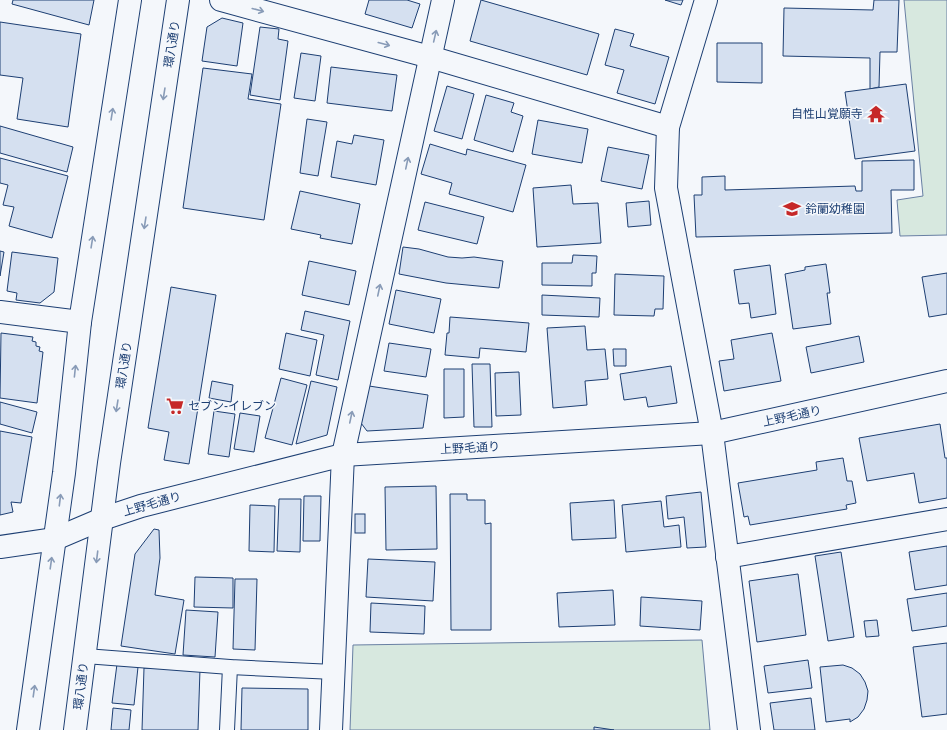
<svg xmlns="http://www.w3.org/2000/svg" width="947" height="730" font-family="Arial,'Noto Sans JP',sans-serif">
<style>
.green{fill:#d7e8df;stroke:#687fa3}
.building{fill:#d5e0f0;stroke:#1d3f73}
.lines{fill:none;stroke-linecap:round;stroke-linejoin:round}
.service-casing{stroke:#1d3f73;stroke-width:16}
.minor-casing{stroke:#1d3f73;stroke-width:24}
.tertiary-casing{stroke:#1d3f73;stroke-width:24}
.trunk-casing{stroke:#1d3f73;stroke-width:24}
.service{stroke:#f4f7fb;stroke-width:14}
.minor{stroke:#f4f7fb;stroke-width:22}
.tertiary{stroke:#f4f7fb;stroke-width:22}
.trunk{stroke:#f4f7fb;stroke-width:22}
.oneway{stroke:#889bb7}
.labels{text-anchor:middle;dominant-baseline:central;stroke-width:3;stroke-linejoin:round;paint-order:stroke}
.street-label{font-size:12px;fill:#1d3f73;stroke:#f4f7fb}
.poi-label{font-size:12px;fill:#1d3f73;stroke:#f4f7fb;text-anchor:start}
</style>
<rect width="100%" height="100%" fill="#f4f7fb"/>
<g class="green">
<path d="M904 0H947V235L900 236 897 200 923 196Z"/>
<path d="M702 640 710 730H350L353 645Z"/>
</g>
<g class="building">
<path d="M13 0H94L89 25 12 4Z"/>
<path d="M369 0H407L420 4 412 28 365 14Z"/>
<path d="M481 0 599 34 587 75 470 41Z"/>
<path d="M665 0H683L681 5Z"/>
<path d="M874 0H899L897 52H880L879 87 870 89V58L783 56 784 8 873 10Z"/>
<path d="M222 18 243 23 237 66 202 61 207 27Z"/>
<path d="M0 22 81 34 68 127 17 119 23 78 0 75Z"/>
<path d="M260 27 279 29 278 39 288 41 280 100 250 95Z"/>
<path d="M615 29 634 34 630 46 669 57 655 104 617 93 624 70 605 65Z"/>
<path d="M717 43H762V83L717 82Z"/>
<path d="M301 53 321 56 315 101 294 98Z"/>
<path d="M331 67 397 75 392 111 327 103Z"/>
<path d="M203 68 252 74 248 99 281 104 264 220 183 208Z"/>
<path d="M906 84 915 151 855 159 845 92Z"/>
<path d="M447 86 474 94 462 139 434 131Z"/>
<path d="M486 95 514 103 511 112 523 116 513 152 474 140Z"/>
<path d="M307 119 327 122 318 176 300 173Z"/>
<path d="M538 120 588 129 582 163 532 154Z"/>
<path d="M0 126 73 147 67 172 0 153Z"/>
<path d="M354 135 384 140 376 185 331 177 337 141 352 144Z"/>
<path d="M430 144 466 155 467 149 526 165 513 212 449 194 452 183 421 174Z"/>
<path d="M608 147 649 155 642 189 601 181Z"/>
<path d="M0 158 68 176 52 238 9 226 14 207 3 205 8 185 0 183Z"/>
<path d="M914 160V190H891L892 233 696 237 694 195H702V177L725 176V190L855 186 856 191H862V161Z"/>
<path d="M571 185 573 204 598 203 601 243 537 247 533 188Z"/>
<path d="M300 191 360 204 352 244 320 238 321 235 291 229Z"/>
<path d="M649 201 651 225 628 227 626 203Z"/>
<path d="M425 202 484 217 477 244 418 230Z"/>
<path d="M403 247 419 249 448 257 462 258 474 257 503 261 499 288 446 283 399 274Z"/>
<path d="M0 251 4 252 0 276Z"/>
<path d="M12 252 58 258 54 292 40 303 16 300 17 293 7 291Z"/>
<path d="M573 255 597 256 596 273H592V286L542 285V263H572Z"/>
<path d="M309 261 356 271 349 305 302 295Z"/>
<path d="M826 264 830 293H827L831 324 793 329 785 274 805 270V267Z"/>
<path d="M770 265 776 314 751 318 749 303 739 304 734 270Z"/>
<path d="M947 273V314L929 317 922 277Z"/>
<path d="M615 274 664 276 663 309H655L654 316 614 315Z"/>
<path d="M171 287 216 295 189 464 164 460 169 432 148 428Z"/>
<path d="M396 290 441 299 434 333 389 324Z"/>
<path d="M542 295 600 298 599 317 542 315Z"/>
<path d="M305 311 350 321 338 380 316 375 324 335 301 330Z"/>
<path d="M450 317 529 323 526 352 480 348 479 358 445 355 447 333H449Z"/>
<path d="M585 326 587 350 605 349 608 379 585 381 587 405 553 408 547 328Z"/>
<path d="M1 333 33 337 32 341 36 342V346L40 347 39 351 43 352 37 403 0 398Z"/>
<path d="M286 333 317 340 310 376 279 369Z"/>
<path d="M772 333 781 381 724 391 719 361 734 359 731 340Z"/>
<path d="M859 336 864 362 811 373 806 347Z"/>
<path d="M389 343 431 349 426 377 384 371Z"/>
<path d="M613 349H626V366H614Z"/>
<path d="M472 364H490L492 427H474Z"/>
<path d="M671 366 677 403 648 407 646 397 624 400 620 374Z"/>
<path d="M444 369H464V417L444 418Z"/>
<path d="M519 372 521 415 496 416 495 373Z"/>
<path d="M281 378 307 385 292 445 265 438Z"/>
<path d="M212 381 233 385 231 402 209 398Z"/>
<path d="M311 381 337 387 327 435 296 444Z"/>
<path d="M369 386 428 395 423 428 367 431 361 423Z"/>
<path d="M0 402 37 412 32 433 0 424Z"/>
<path d="M214 411 235 414 229 457 208 454Z"/>
<path d="M240 413 260 416 254 452 234 449Z"/>
<path d="M940 424 945 458H947V498L919 503 914 473 867 481 859 438Z"/>
<path d="M0 431 32 437 21 503 11 502 13 512 0 515Z"/>
<path d="M843 458 847 481H852L856 503 846 505 847 509 750 525 748 516 744 517 738 483 817 470 816 462Z"/>
<path d="M436 486 437 549 386 550 385 487Z"/>
<path d="M701 492 706 547 687 548 684 517 668 519 666 496Z"/>
<path d="M450 494H467V500H485V524L491 523V630H451Z"/>
<path d="M304 496H321L320 541H303Z"/>
<path d="M279 499H301L300 552 277 551Z"/>
<path d="M614 500 616 538 572 540 570 503Z"/>
<path d="M661 501 664 527 679 525 681 547 626 552 622 505Z"/>
<path d="M250 505 275 506 274 552 249 551Z"/>
<rect x="355" y="514" width="10" height="19"/>
<path d="M154 529 159 530 160 558 155 595 184 600 175 654 121 646 135 554Z"/>
<path d="M947 546V585L915 590 909 552Z"/>
<path d="M841 552 854 637 828 641 815 556Z"/>
<path d="M368 559 435 562 433 601 366 597Z"/>
<path d="M798 574 806 635 757 642 749 581Z"/>
<path d="M195 577 233 578V608L194 607Z"/>
<path d="M235 579H257L255 650 233 649Z"/>
<path d="M613 590 615 625 559 627 557 593Z"/>
<path d="M947 593V626L912 631 907 599Z"/>
<path d="M641 597 702 601 700 630 640 626Z"/>
<path d="M371 603 425 606 424 634 370 632Z"/>
<path d="M186 610 218 612 215 657 183 655Z"/>
<path d="M877 620 879 636 866 637 864 621Z"/>
<path d="M947 643V714L922 717 913 647Z"/>
<path d="M808 660 812 688 768 693 764 666Z"/>
<path d="M117 664 138 667 134 705 112 703Z"/>
<path d="M843 665 852 668 860 674 865 682 868 691 867 700 864 709 858 717 850 722V719L826 722 820 667Z"/>
<path d="M144 668 200 669 198 730H142Z"/>
<path d="M242 688 308 689V730H241Z"/>
<path d="M811 698 815 730H774L770 703Z"/>
<path d="M113 708 131 710 129 730H111Z"/>
<path d="M594 727 614 730H594Z"/>
</g>
<g class="lines">
<g class="service-casing">
<g id="service">
<path d="M85 656 230 667 334 672"/>
<path d="M227 730 230 667"/>
</g>
</g>
<g class="minor-casing">
<g id="minor">
<path d="M221 0 430 57 668 127"/>
<path d="M706 0 668 127 666 188 712 433 749 730"/>
<path d="M0 312 80 322"/>
<path d="M727 557 947 519"/>
<path d="M331 730 343 455 443 0"/>
</g>
</g>
<g class="tertiary-casing">
<path id="tertiary" d="M0 547 55 539 102 519 141 506 343 455 712 433 947 381"/>
</g>
<g class="trunk-casing">
<g id="trunk">
<path d="M28 730 64 473 80 322 130 0"/>
<path d="M75 730 109 463 178 0"/>
</g>
</g>
<use href="#service" class="service"/>
<use href="#minor" class="minor"/>
<use href="#tertiary" class="tertiary"/>
<use href="#trunk" class="trunk"/>
</g>
<defs><path id="oneway-shaft" d="M-6 0H5M1.5-3L5.5 0L1.5 3" fill="none" stroke-width="1.6" stroke-linecap="round" stroke-linejoin="round"/></defs>
<g class="oneway">
<use href="#oneway-shaft" transform="translate(258 10) rotate(15)"/>
<use href="#oneway-shaft" transform="translate(435 36) rotate(-77)"/>
<use href="#oneway-shaft" transform="translate(384 44) rotate(15)"/>
<use href="#oneway-shaft" transform="translate(164 94) rotate(99)"/>
<use href="#oneway-shaft" transform="translate(112 114) rotate(-81)"/>
<use href="#oneway-shaft" transform="translate(407 163) rotate(-78)"/>
<use href="#oneway-shaft" transform="translate(145 223) rotate(99)"/>
<use href="#oneway-shaft" transform="translate(92 242) rotate(-81)"/>
<use href="#oneway-shaft" transform="translate(379 290) rotate(-78)"/>
<use href="#oneway-shaft" transform="translate(75 371) rotate(-84)"/>
<use href="#oneway-shaft" transform="translate(117 406) rotate(99)"/>
<use href="#oneway-shaft" transform="translate(351 417) rotate(-78)"/>
<use href="#oneway-shaft" transform="translate(60 500) rotate(-83)"/>
<use href="#oneway-shaft" transform="translate(97 557) rotate(97)"/>
<use href="#oneway-shaft" transform="translate(51 563) rotate(-82)"/>
<use href="#oneway-shaft" transform="translate(34 691) rotate(-82)"/>
</g>
<defs>
<g id="temple-bare" transform="scale(1.38)"><path d="M0-6L5-2H3V0L6.5 2.5H4V6H1.5V3h-3V6H-4V2.5H-6.5L-3 0V-2H-5Z" fill="#c62828" stroke="#f4f7fb" stroke-width="2.5" paint-order="stroke"/></g>
<g id="school-bare" transform="scale(1.38)"><path d="M0-5L7-2L0 1L-7-2ZM-4 1L0 2.5L4 1V4Q0 6-4 4Z" fill="#c62828" stroke="#f4f7fb" stroke-width="2.5" paint-order="stroke"/></g>
<g id="supermarket-bare" transform="scale(1.38)"><path d="M-6-5.5h2.5l.6 2H6L4.5 2H-2.5L-4.4-4H-6ZM-1.5 3.2a1.3 1.3 0 1 0 .1 0ZM3 3.2a1.3 1.3 0 1 0 .1 0Z" fill="#c62828" stroke="#f4f7fb" stroke-width="2.5" paint-order="stroke"/></g>
</defs>
<g fill-rule="evenodd">
<use href="#temple-bare" x="876" y="114"/>
<use href="#school-bare" x="792" y="209"/>
<use href="#supermarket-bare" x="175" y="406"/>
</g>
<g class="labels">
<g class="street-label">
<text transform="translate(172 44) rotate(-81)">環八通り</text>
<text transform="translate(124 365) rotate(-81)">環八通り</text>
<text transform="translate(792 416) rotate(-12)">上野毛通り</text>
<text transform="translate(470 448) rotate(-3)">上野毛通り</text>
<text transform="translate(152 504) rotate(-16)">上野毛通り</text>
<text transform="translate(81 686) rotate(-83)">環八通り</text>
</g>
<g class="poi-label">
<text x="863" y="114" text-anchor="end">自性山覚願寺</text>
<text x="805" y="209">鈴蘭幼稚園</text>
<text x="188" y="406">セブン-イレブン</text>
</g>
</g>
</svg>
